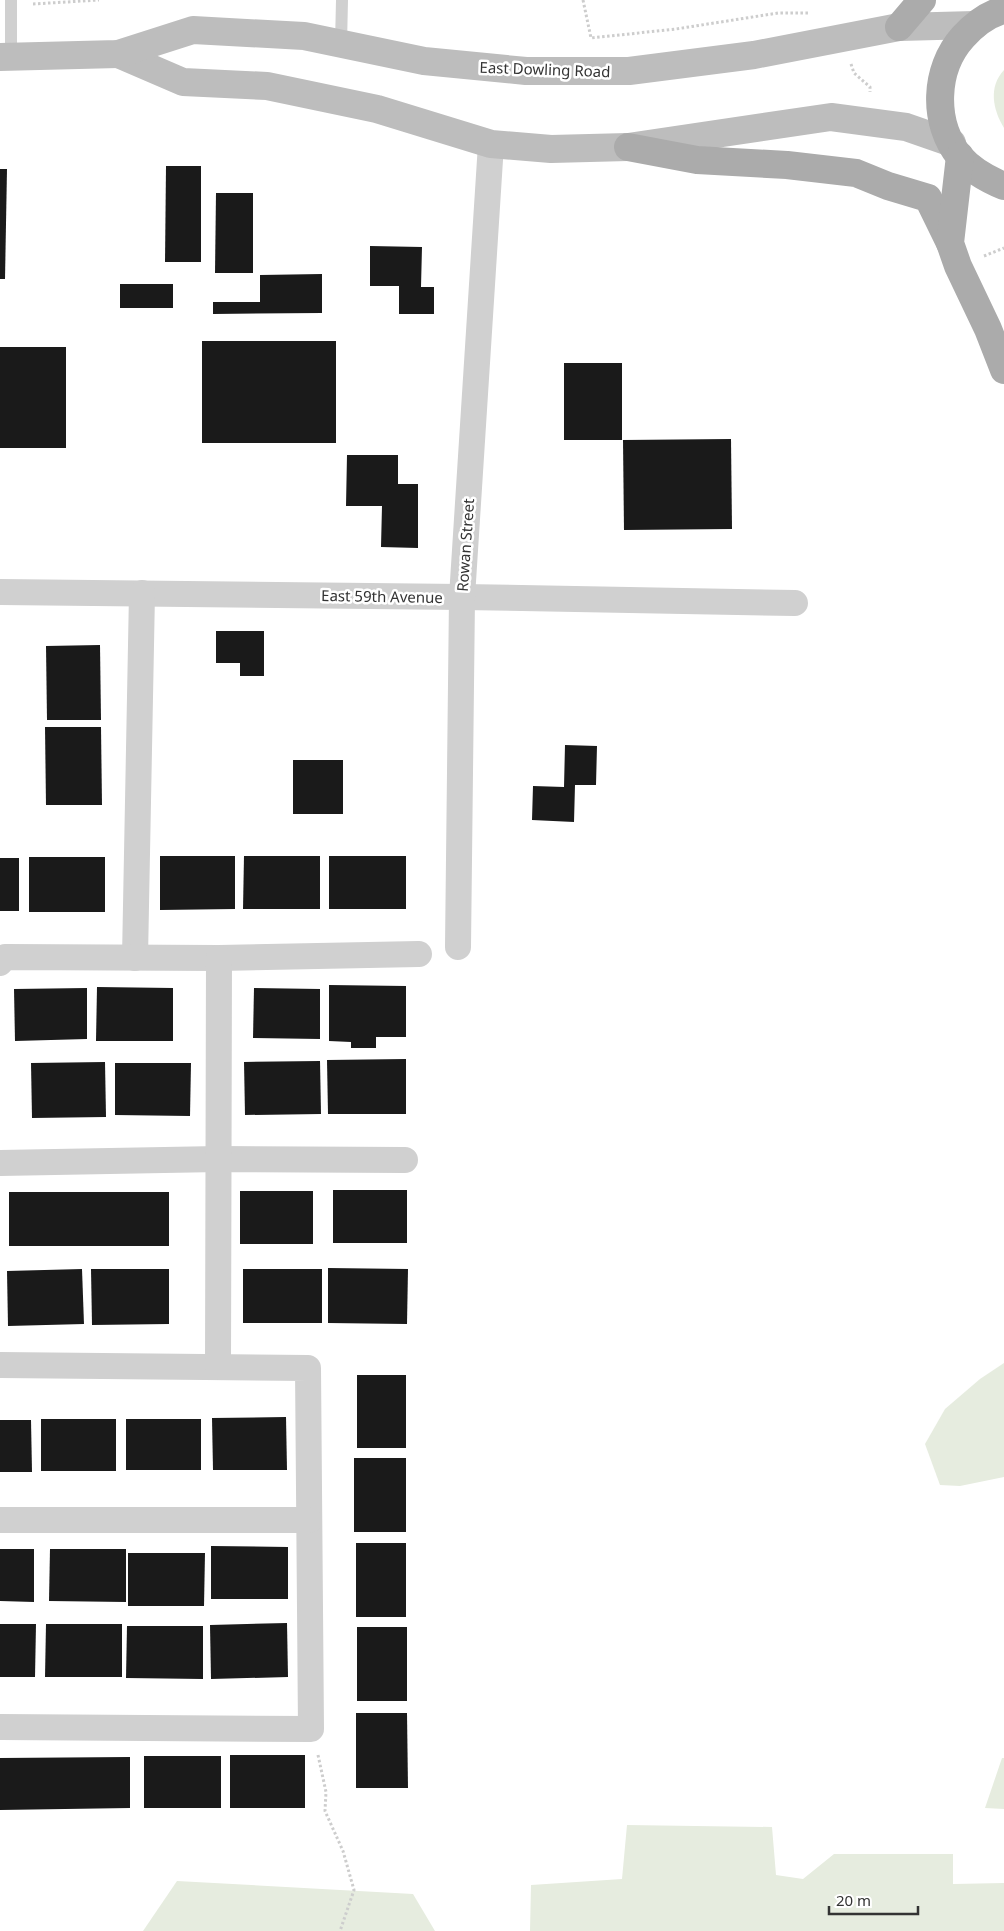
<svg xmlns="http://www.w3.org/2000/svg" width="1004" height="1931" font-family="'Noto Sans',sans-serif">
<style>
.green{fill:#e6ecdf}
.building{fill:#1a1a1a}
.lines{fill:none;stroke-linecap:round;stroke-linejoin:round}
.path{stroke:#cdcdcd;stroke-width:3;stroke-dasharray:2.5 2.5;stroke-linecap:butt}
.lane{stroke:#d0d0d0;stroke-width:12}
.street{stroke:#d0d0d0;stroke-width:26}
.secondary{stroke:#bdbdbd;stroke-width:28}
.primary{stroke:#ababab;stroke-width:28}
.labels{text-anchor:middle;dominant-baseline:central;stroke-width:5;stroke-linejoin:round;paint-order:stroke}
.street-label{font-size:15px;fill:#333;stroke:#fff}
</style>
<rect width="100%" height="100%" fill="#fff"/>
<g class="green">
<path d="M1004 70V128C993 110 988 87 1004 70Z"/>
<path d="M1004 1363V1477L960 1486 940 1485 925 1444 945 1409 980 1379Z"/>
<path d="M1002 1758H1004V1809L985 1808Z"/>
<path d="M627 1825 772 1827 776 1875 803 1879 834 1854H953V1884L1004 1883V1931H530L531 1885 622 1879Z"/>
<path d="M177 1881 413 1894 435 1931H143Z"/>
</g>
<g class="building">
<path d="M166 166H201V262H165Z"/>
<path d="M0 169H7L5 279H0Z"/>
<path d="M216 193H253V273H215Z"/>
<path d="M370 246 422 247 421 287H434V314H399V286H370Z"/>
<path d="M322 274V313L213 314V302H260V275Z"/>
<rect x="120" y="284" width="53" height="24"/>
<rect x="202" y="341" width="134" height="102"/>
<rect x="0" y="347" width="66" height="101"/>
<rect x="564" y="363" width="58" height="77"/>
<path d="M731 439 732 529 624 530 623 440Z"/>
<path d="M347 455H398V484H418V548L381 547 382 506H346Z"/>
<path d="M216 631H264V676H240V663H216Z"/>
<path d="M100 645 101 720H47L46 646Z"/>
<path d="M45 727H101L102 805H46Z"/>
<path d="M565 745 597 746 596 785H575L574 822 532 820 533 786 564 787Z"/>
<rect x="293" y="760" width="50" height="54"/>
<path d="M160 856H235V909L160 910Z"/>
<path d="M244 856H320V909H243Z"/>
<rect x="329" y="856" width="77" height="53"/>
<rect x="29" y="857" width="76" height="55"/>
<rect x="0" y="858" width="19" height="53"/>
<path d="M329 985 406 986V1037H376V1048H351V1042L329 1041Z"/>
<path d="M97 987 173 988V1041H96Z"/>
<path d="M87 988V1039L15 1041 14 989Z"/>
<path d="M254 988 320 989V1039L253 1038Z"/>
<path d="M406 1059V1114H328L327 1060Z"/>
<path d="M320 1061 321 1114 245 1115 244 1062Z"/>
<path d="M105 1062 106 1117 32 1118 31 1063Z"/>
<path d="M115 1063H191L190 1116 115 1115Z"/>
<rect x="333" y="1190" width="74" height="53"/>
<rect x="240" y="1191" width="73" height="53"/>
<rect x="9" y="1192" width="160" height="54"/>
<path d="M328 1268 408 1269 407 1324 328 1323Z"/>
<path d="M82 1269 84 1324 8 1326 7 1271Z"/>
<path d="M91 1269H169V1324L92 1325Z"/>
<rect x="243" y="1269" width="79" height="54"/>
<rect x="357" y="1375" width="49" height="73"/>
<path d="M286 1417 287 1470H213L212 1418Z"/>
<rect x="41" y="1419" width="75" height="52"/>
<rect x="126" y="1419" width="75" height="51"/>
<path d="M0 1420H31L32 1472H0Z"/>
<rect x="354" y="1458" width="52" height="74"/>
<rect x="356" y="1543" width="50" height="74"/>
<path d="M211 1546 288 1547V1599H211Z"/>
<path d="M0 1549H34V1602L0 1601Z"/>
<path d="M50 1549H126V1602L49 1601Z"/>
<path d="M128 1553H205L204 1606H128Z"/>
<path d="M287 1623 288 1677 211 1679 210 1625Z"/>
<path d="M0 1624H36L35 1677H0Z"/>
<path d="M46 1624H122V1677H45Z"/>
<path d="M127 1626H203V1679L126 1678Z"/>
<rect x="357" y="1627" width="50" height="74"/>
<path d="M356 1713H407L408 1788H356Z"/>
<rect x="230" y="1755" width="75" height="53"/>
<rect x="144" y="1756" width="77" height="52"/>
<path d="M130 1757V1808L0 1810V1758Z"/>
</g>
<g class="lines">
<g class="path">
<path d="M583 0 591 38 676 29 778 13H810"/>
<path d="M33 4 99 0"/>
<path d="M851 64 854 73 870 87V92"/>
<path d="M984 256 1004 248"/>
<path d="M318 1755 326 1792 325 1811 343 1851 354 1890 340 1931"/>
</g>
<g class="lane">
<path d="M11 0V57"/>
<path d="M341 44 342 0"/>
</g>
<g class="street">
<path d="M0 592 462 597 795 603"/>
<path d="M458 947 462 597 491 144"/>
<path d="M135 958 142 593"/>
<path d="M0 963 5 957 219 958 419 954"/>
<path d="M0 1163 219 1159 405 1160"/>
<path d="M0 1365 308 1368 311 1729 0 1727"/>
<path d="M218 1367 219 958"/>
<path d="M0 1520H309"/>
</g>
<g class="secondary">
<path d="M118 54 183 82 267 86 377 109 491 144 551 149 628 147 831 117 906 127 952 143"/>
<path d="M0 57 118 54 193 30 304 36 424 61 526 71H629L754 55 899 27 975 25"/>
</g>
<g class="primary">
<path d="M1004 10C988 14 974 25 963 37 934 69 932 123 960 157 972 171 987 179 1004 186"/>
<path d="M899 27 922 0"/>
<path d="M628 147 697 160 787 165 856 173 888 186 928 198 950 243"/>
<path d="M960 156 950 243 958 266 988 329 1004 370"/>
</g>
</g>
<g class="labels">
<g class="street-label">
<text transform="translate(545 69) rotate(2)">East Dowling Road</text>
<text transform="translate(465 545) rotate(-86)">Rowan Street</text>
<text transform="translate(382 596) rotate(1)">East 59th Avenue</text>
</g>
</g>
<path d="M829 1906v8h89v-8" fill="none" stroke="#333333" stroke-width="2.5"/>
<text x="836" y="1906" font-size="15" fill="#333333" stroke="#ffffff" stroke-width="4" paint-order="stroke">20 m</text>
</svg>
